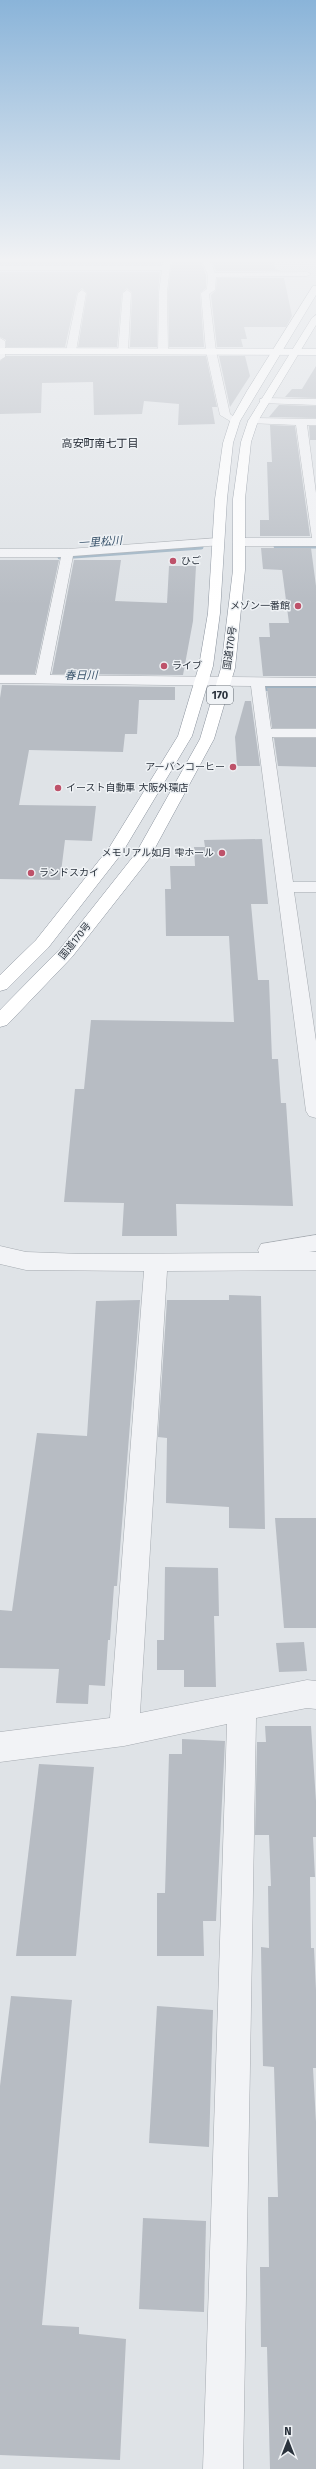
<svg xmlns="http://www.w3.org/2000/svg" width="316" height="2469" font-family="'Fira Sans','Noto Sans JP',sans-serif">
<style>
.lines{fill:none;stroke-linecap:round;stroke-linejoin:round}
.stream-far1{stroke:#9eb3c3;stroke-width:5}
.stream{stroke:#9eb3c3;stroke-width:6}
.building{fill:#b7bcc3}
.minor-casing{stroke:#a5aab0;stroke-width:1}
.major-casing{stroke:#a0a8b1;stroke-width:1}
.highway-casing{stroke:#89919c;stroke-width:1}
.minor{fill:#f2f3f6;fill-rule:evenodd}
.major{fill:#fff;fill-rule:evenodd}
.highway{fill:#fff;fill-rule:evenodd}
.poi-dot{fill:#be526a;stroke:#eff2f5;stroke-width:1.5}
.labels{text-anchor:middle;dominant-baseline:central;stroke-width:3;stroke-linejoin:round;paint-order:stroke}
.far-poi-label{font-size:10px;fill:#2a323c;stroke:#eff2f5;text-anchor:start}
.far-street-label{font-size:10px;fill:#2a323c;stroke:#eff2f5}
.far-neighbourhood-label{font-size:11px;fill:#1c232d;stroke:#eff2f5}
.far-water-label{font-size:11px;font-style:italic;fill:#39536b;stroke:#eff2f5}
.shield{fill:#eff2f5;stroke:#656c74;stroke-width:1}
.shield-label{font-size:11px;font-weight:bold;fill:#2a323c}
</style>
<rect width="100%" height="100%" fill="#dfe3e7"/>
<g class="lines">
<g class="stream-far1">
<path d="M276 546H316"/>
<path d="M60 557 201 547"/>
</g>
<path class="stream" d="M267 688H316"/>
</g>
<g class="building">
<rect x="0" y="259" width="161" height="5"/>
<path d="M172 259H200L206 275V288L200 293 204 347H169L168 292Z"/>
<path d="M211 259H274L275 269 282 271H216Z"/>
<path d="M0 272H160L158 292 157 347H130L132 293 127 288 122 293 117 347H78L87 293 82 288 77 293 65 347H6V340L0 337Z"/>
<path d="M217 278H284L292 316 286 327H244L247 339H241L243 347H217L211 295 216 290Z"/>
<path d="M6 356H206L217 407H212L215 424 178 425 179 404 144 401 142 414 94 415 93 382 42 383 41 413 0 414V361Z"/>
<path d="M219 356H245L250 376 230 407Z"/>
<path d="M316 366V398L285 397 292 389H302Z"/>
<path d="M279 405 316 406V418L269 417Z"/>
<path d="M270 425 295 426 310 536H260V520H269L267 462H272Z"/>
<path d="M309 426H316V440H310Z"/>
<path d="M261 548H311L316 586V676H263L259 637H270L269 623H289L282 570 263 569Z"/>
<path d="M0 560H59L35 674H0Z"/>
<path d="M74 560H121L115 601 167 603 169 566H196L193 621 183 675 52 674Z"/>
<path d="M2 685 175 687V700H139L137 734H125L123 752 29 750 19 805 96 806 92 841 65 840 60 880 0 879V698Z"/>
<path d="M267 688H316V728H272Z"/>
<path d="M245 701H251L260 766H237L235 737Z"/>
<path d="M274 738H316V767L278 766Z"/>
<path d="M262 839 268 904H251L258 980H269L272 1059H278L281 1103H286L293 1206 176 1204 177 1236H122L124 1203 64 1202 75 1089H84L91 1020 234 1022 229 936H166L165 889H171L170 866H195L194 847H205L204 840Z"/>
<path d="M229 1295 261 1296 265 1529 229 1528V1507L166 1503 167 1438 158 1437 167 1300H229Z"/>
<path d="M140 1300 117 1586H114L110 1640H108L105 1686 89 1685 88 1704 56 1703 59 1669 0 1668V1610L12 1611 37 1433 87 1436 96 1301Z"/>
<path d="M275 1518H316V1628H284Z"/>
<path d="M165 1567 218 1568 219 1616H214L216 1687H184V1670H157V1640H164Z"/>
<path d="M304 1642 307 1671 279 1672 276 1643Z"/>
<path d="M265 1726H311L316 1801V1837H313L315 1877H310L311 1948H314L316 1990V2068H313L316 2122V2469H270L267 2347H261L260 2267H269L268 2197H278L274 2067 263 2066 261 1947 269 1948 268 1886H271L269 1835H255L257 1742H266Z"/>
<path d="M182 1739 225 1741 216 1921H203L204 1956H157V1893H165L169 1754H182Z"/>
<path d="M39 1764 94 1767 76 1956H16Z"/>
<path d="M11 1996 72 2000 42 2325 79 2327V2334L126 2339 120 2460 0 2455V2086Z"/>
<path d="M157 2006 213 2010 209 2147 149 2143Z"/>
<path d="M143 2218 206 2221 204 2312 139 2309Z"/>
</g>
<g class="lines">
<g class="minor-casing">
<g id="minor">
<path d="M163 259H171L167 292 168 351 163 354 158 351 159 292 162 270H0V266H162Z"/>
<path d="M201 259H209L215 273 307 272 311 274 307 276 216 277 215 290 209 294 216 351 230 414 240 421 235 424 220 415 206 351 201 293 207 289 208 275Z"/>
<path d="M82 290 86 293 76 351 71 354 66 351 78 293Z"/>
<path d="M127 290 131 293 128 351 123 354 118 351 123 293Z"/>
<path d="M0 338 5 341V357L0 360Z"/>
<path d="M264 398 316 399V405L260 403V399Z"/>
<path d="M253 418 316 419V425H307L316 493V546H238L232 542 238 538H312L296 425 249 423 248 421Z"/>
<path d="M218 538 224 542 222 545 73 556 50 675 316 678V686H265L271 729H316V737H272L293 882H316V892H294L316 1041V1118L309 1116 306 1111 251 686 0 683V675H36L61 557H0V549H68Z"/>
<path d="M316 1235V1251L309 1252H316V1270L167 1271 140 1713 307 1680 316 1681V1709L307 1708 256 1718 243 2469H203L227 1724 124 1746 0 1762V1732L110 1718 144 1271 26 1270 0 1264V1246L26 1252 82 1254 259 1253 258 1250 261 1244Z"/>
</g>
</g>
<g class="major-casing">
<path id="major" d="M0 348 316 349V355L0 354Z"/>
</g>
<g class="highway-casing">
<g id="highway">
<path d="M313 286H316V295L240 421 233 443 227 499 220 613 213 666 192 736 122 853 48 948 7 989 0 991V975L36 940 109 848 178 736 199 666 208 613 215 499 223 443 230 421 247 391Z"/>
<path d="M316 315V325L258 421 251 442 245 499V570L235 668 214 739 149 859 72 957 7 1025 0 1027V1010L60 949 136 853 200 739 221 668 233 570V499L241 442 248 421 312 318Z"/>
</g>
</g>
<use href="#minor" class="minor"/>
<use href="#major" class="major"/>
<use href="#highway" class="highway"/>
</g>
<linearGradient id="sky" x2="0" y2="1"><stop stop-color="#8ab4d9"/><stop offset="0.43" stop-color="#f1f2f4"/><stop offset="1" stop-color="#f1f2f4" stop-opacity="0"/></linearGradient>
<rect width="316" height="605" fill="url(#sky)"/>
<g class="poi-dot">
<circle cx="173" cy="561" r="4"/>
<circle cx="298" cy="606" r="4"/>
<circle cx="164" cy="666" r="4"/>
<circle cx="233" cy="767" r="4"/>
<circle cx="58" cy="788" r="4"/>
<circle cx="222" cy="853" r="4"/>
<circle cx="31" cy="873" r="4"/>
</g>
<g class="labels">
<g class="far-poi-label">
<text x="181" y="561">ひご</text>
<text x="290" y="606" text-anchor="end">メゾン一番館</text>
<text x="172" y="666">ライブ</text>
<text x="225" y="767" text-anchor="end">アーバンコーヒー</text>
<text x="66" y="788">イースト自動車 大阪外環店</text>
<text x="214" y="853" text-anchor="end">メモリアル如月 雫ホール</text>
<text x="39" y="873">ランドスカイ</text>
</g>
<g class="far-street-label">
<text transform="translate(230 648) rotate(-82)">国道170号</text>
<text transform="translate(75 941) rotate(-51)">国道170号</text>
</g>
<g class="far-neighbourhood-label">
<text x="100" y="443">高安町南七丁目</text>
</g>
<g class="far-water-label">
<text transform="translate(100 542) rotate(-4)">一里松川</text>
<text x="81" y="675">春日川</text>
</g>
<rect class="shield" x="207" y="686" width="26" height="18" rx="3"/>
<g class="shield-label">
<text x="220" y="695">170</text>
</g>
</g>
<g transform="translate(288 2441)" stroke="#eff2f5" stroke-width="3" paint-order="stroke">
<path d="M0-3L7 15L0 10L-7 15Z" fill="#2a323c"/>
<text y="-6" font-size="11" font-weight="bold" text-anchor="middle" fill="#2a323c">N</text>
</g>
</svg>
